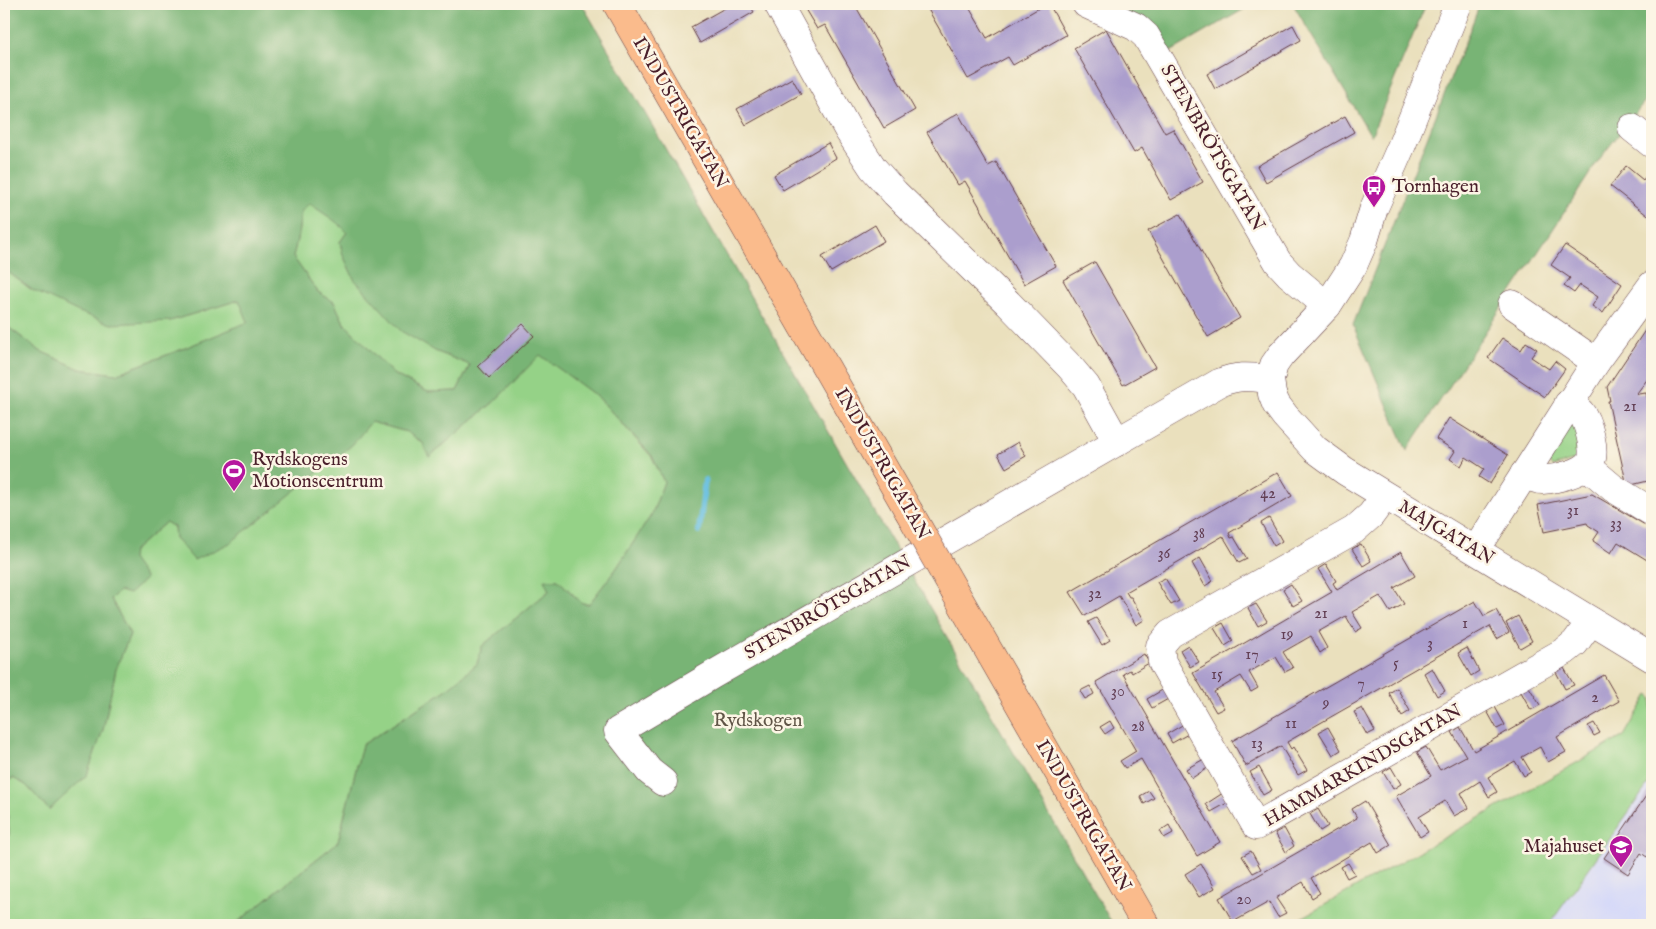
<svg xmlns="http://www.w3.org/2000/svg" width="1656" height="929" font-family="'IM FELL English',serif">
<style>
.built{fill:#d4d8f9}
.green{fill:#95d287;stroke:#707859}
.forest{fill:#78b474;stroke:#616a50;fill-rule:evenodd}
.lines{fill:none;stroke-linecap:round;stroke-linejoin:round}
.stream{stroke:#62bde0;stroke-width:6}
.building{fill:#ab9ecd}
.minor-casing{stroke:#623c41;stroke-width:29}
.major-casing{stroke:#623c41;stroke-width:29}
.minor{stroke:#fff;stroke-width:28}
.major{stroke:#fabb8c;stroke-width:28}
.major-bridge-casing{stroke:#623c41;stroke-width:29;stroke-linecap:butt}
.major-bridge{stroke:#fabb8c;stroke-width:28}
.labels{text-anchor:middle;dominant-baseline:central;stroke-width:5;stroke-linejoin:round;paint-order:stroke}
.number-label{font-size:16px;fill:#623f54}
.street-label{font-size:19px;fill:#4a1f2b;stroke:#fcf5e5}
.poi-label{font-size:19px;fill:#4a1f2b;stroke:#fcf5e5;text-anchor:start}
.park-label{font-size:19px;fill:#605547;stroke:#fcf5e5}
</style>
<rect width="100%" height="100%" fill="#fcf5e5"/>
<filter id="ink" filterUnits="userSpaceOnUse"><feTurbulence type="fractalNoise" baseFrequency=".02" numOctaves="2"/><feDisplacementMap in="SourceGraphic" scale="10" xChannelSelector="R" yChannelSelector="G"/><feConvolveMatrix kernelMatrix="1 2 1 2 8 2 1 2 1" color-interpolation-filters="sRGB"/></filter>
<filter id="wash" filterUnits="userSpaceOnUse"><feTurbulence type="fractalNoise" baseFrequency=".0096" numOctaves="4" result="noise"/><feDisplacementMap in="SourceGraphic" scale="20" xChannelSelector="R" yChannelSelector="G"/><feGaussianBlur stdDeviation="1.12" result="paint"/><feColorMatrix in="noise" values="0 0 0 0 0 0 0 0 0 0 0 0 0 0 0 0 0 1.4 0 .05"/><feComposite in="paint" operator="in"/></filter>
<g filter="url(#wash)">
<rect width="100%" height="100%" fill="#eae0bd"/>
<path class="built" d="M1652 779V925H1549L1630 811Z"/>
<g class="green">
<path d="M309 203C323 213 336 219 347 232L340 242 343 255 354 278 367 293 435 351 470 365 457 391 428 392 393 374 344 323 334 302 318 292 293 257 298 235 301 212Z"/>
<path d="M4 269 32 290 170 321 239 300 249 322 180 350 116 374 80 369 40 351 4 324Z"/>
<path d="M540 354 599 398 652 457 664 482 652 514 616 569 589 604 582 603 558 580H545L549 591 482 646 477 664 446 690 362 745 338 842 234 925H4V839L9 835 8 817 4 807V784L13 778 26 785 49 810 103 730 116 669 130 634 111 599C123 587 130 568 133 551L166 522 174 527 175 538 262 391 407 432 423 443 429 457 495 401Z"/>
<path d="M1568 424 1577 428 1580 458 1553 467 1545 459Z"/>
<path d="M1648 695 1652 698V779L1549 925H1289L1624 736Z"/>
</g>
<g class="forest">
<path d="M4 4H582L1113 925H234L338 842 362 745 446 690 477 664 482 646 549 591 544 580H558L582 603 589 604 616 569 652 514 664 482 652 456 599 398 540 355 495 401 429 457 423 443 407 432 371 422 352 445 230 543 194 560 175 538 174 527 166 522 133 551 132 559 146 579 129 594 119 591 111 599 130 634 116 669 103 730 87 775 49 810 26 785 13 778 4 784V324L40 351 80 369 116 374 180 350 248 322 239 300 170 321 111 324 79 312 32 290 4 269ZM309 203C322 213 336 220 347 232L340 242 343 255 354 279 401 331 435 351 470 365 457 391 428 392 393 374 344 323 334 302 318 292 293 257 298 235 301 212Z"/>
<path d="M1104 4H1253L1167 54Z"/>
<path d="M1293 4H1426L1371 136Z"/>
<path d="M1480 4H1652V92L1598 161 1407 451 1353 325Z"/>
<path d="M4 807 8 817 9 835 4 839Z"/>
</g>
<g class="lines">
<path class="stream" d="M699 531 705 480"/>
</g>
<g id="blocks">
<g class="building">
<path d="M732 4H749L754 12 700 43 691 27Z"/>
<path d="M802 4H844L847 9 855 5 915 110 884 128 825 25 817 29Z"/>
<path d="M925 4H967L987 38 1046 4H1049L1066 35 1013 65 1008 57 968 79Z"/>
<path d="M1293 25 1301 40 1215 89 1207 74Z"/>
<path d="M1106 29 1165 133 1173 129 1203 182 1171 200 1142 148 1134 153 1074 48Z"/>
<path d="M792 78 801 94 746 125 737 109Z"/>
<path d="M958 113 988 166 996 162 1056 266 1024 284 965 181 958 185 927 132Z"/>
<path d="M1345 116 1354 132 1266 182 1257 166Z"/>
<path d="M828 143 836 158 783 190 774 175Z"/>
<path d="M1626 166 1643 180 1649 172 1652 175V219L1610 186Z"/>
<path d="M1180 214 1240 318 1208 337 1148 231Z"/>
<path d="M875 225 884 241 831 272 822 257Z"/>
<path d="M1565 245 1622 284 1603 313 1592 306 1598 297 1580 285 1574 293 1564 286 1570 278 1551 265Z"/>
<path d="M1095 262 1155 367 1123 385 1063 280Z"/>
<path d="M1652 320V367L1649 371 1652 373 1637 393 1638 394 1646 393 1652 417V480L1627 486 1608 401H1610L1607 387Z"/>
<path d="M523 324 534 336 489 378 478 366Z"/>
<path d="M1502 338 1521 350 1526 342 1537 349 1531 357 1549 369 1555 361 1565 369 1545 397 1488 358Z"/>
<path d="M1449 418 1508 455 1490 484 1479 477 1484 469 1466 457 1461 466 1450 459 1455 451 1436 439Z"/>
<path d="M1018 442 1026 456 1006 468 998 454Z"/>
<path d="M1278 472 1292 496 1229 533 1231 538 1234 537 1247 559 1239 563 1223 536 1126 592 1129 597H1131L1144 620 1136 625 1119 596 1085 616 1070 592Z"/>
<path d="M1592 494 1652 529V563L1618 542 1611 553 1593 541 1599 532 1588 525 1587 523 1544 532 1538 505Z"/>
<path d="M1269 518 1282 541 1274 546 1261 523Z"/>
<path d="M1361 544 1371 561 1363 566 1352 549Z"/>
<path d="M1401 552 1415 576 1394 588 1404 604 1390 612 1380 596 1352 612 1362 628 1355 632 1346 616 1318 632 1327 648 1320 653 1311 636 1283 652 1293 668 1285 672 1276 657 1249 672 1258 688 1251 692 1241 676 1214 692 1224 708 1216 712 1193 673 1332 592 1318 569 1326 564 1336 581 1333 583 1337 590Z"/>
<path d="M1200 558 1213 581 1205 586 1192 563Z"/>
<path d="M1165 578 1179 601 1171 605 1157 582Z"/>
<path d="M1291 584 1302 601 1293 606 1283 589Z"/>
<path d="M1475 601 1484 616 1496 610 1509 632 1497 639 1490 626 1287 742 1291 749 1293 747 1307 770 1298 775 1281 746 1246 766 1232 741Z"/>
<path d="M1256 604 1267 621 1258 626 1248 608Z"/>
<path d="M1518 616 1532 641 1520 648 1506 623Z"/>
<path d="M1096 618 1110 640 1102 645 1088 622Z"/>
<path d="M1223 623 1233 641 1225 646 1214 628Z"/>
<path d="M1188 645 1199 662 1190 667 1180 650Z"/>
<path d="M1467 648 1479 671 1471 676 1458 653Z"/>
<path d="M1144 654 1149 663 1132 673 1130 670 1123 674 1220 842 1197 856 1141 759 1125 768 1120 761 1136 751 1096 682Z"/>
<path d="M1432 668 1445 691 1437 696 1424 673Z"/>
<path d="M1564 668 1574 685 1565 689 1556 672Z"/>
<path d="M1604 675 1619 701 1557 737 1566 752 1548 762 1540 747 1522 757 1531 772 1524 776 1515 761 1488 777 1497 792 1489 797 1480 781 1461 793 1469 808 1454 816 1445 801 1419 817 1428 832 1420 837 1396 796 1431 776 1417 752 1426 747 1440 770 1466 756 1452 732 1460 727 1474 751Z"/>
<path d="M1090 686 1094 694 1085 699 1080 691Z"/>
<path d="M1529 687 1540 705 1531 710 1521 692Z"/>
<path d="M1397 688 1410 711 1402 716 1389 693Z"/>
<path d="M1164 689 1170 698 1152 708 1147 699Z"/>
<path d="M1495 707 1505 725 1497 729 1487 711Z"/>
<path d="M1362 708 1375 731 1367 735 1354 712Z"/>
<path d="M1110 721 1114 728 1105 734 1100 727Z"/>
<path d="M1594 723 1600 733 1594 736 1588 726Z"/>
<path d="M1184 724 1190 733 1172 743 1167 734Z"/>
<path d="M1328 727 1341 750 1333 755 1319 732Z"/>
<path d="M1204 759 1209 767 1192 778 1186 769Z"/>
<path d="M1259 767 1272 790 1263 795 1250 772Z"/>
<path d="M1391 767 1401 784 1393 789 1383 772Z"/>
<path d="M1652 787V849L1647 857 1641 853 1628 874 1604 858Z"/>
<path d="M1149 791 1154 798 1144 804 1140 796Z"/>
<path d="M1223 793 1229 802 1211 812 1206 804Z"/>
<path d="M1365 801 1391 845 1378 853 1372 842 1311 878 1320 893 1312 898 1303 882 1276 898 1286 913 1278 917 1269 902 1233 922 1219 898 1357 818 1352 809Z"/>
<path d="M1318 809 1328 826 1320 831 1310 814Z"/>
<path d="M1169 825 1173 833 1164 838 1160 831Z"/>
<path d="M1284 828 1294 846 1286 852 1275 833Z"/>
<path d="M1251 851 1261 869 1253 873 1242 856Z"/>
<path d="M1348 863 1355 874 1347 878 1341 867Z"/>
<path d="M1201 864 1215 888 1199 897 1185 874Z"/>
</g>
</g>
</g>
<g filter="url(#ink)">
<use href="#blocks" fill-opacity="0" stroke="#623c41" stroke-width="1"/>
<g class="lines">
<g class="minor-casing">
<g id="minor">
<path d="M778 4 848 130 873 168 895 193 1008 303 1070 367 1086 386 1117 442"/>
<path d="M1086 4 1136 27 1146 36 1278 262 1289 274 1327 306"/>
<path d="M1458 4 1401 147 1374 208 1364 241 1353 266 1327 306 1281 355 1274 365 1270 379 1272 394 1276 404 1285 416 1315 449 1345 471 1652 658"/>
<path d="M1632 128 1652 144"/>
<path d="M1512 304 1596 362"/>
<path d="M1587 466 1613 488 1652 512"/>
<path d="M1524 474C1530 477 1536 480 1542 480 1555 479 1584 473 1591 461 1596 451 1588 421 1581 413 1578 409 1572 407 1568 404"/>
<path d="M1385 496 1371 515 1354 530 1170 634 1160 646 1162 662 1256 826 1565 651 1575 643 1591 621"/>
<path d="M1476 550 1596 362 1652 285"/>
<path d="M663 782 649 771 618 731 714 674 1219 383C1238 375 1250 377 1270 379"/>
</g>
</g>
<g class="major-casing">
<g id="major">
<path d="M617 4 908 510"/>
<path d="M955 592 1146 925"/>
</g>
</g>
<use href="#minor" class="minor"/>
<use href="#major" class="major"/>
<g class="major-bridge-casing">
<path id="major-bridge" d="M908 510 955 592"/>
</g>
<use href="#major-bridge" class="major-bridge"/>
</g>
</g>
<defs>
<g id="bus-pin" transform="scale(1.25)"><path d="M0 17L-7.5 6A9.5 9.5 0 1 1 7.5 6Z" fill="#b5179e" stroke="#fcf5e5"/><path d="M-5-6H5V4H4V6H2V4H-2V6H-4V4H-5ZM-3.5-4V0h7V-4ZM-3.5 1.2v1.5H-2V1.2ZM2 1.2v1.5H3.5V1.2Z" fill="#fff"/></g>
<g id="stadium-pin" transform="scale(1.25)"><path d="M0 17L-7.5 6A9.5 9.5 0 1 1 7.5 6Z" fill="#b5179e" stroke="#fcf5e5"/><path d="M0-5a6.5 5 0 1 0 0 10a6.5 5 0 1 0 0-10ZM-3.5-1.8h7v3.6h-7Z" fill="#fff"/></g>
<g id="school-pin" transform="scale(1.25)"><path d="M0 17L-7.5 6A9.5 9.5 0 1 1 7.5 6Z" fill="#b5179e" stroke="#fcf5e5"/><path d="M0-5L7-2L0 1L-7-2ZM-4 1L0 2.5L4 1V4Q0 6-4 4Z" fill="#fff"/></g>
</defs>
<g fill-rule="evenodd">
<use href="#bus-pin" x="1374" y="187"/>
<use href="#stadium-pin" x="234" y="471"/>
<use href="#school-pin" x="1621" y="847"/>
</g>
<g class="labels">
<g class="number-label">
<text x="1630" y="407">21</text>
<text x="1268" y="494">42</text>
<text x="1573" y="511">31</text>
<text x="1616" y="524">33</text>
<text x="1199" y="534">38</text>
<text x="1164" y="554">36</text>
<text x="1095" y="594">32</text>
<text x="1321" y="614">21</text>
<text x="1465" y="624">1</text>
<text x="1287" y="635">19</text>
<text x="1430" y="644">3</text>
<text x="1252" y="655">17</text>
<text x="1396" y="664">5</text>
<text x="1217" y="675">15</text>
<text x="1361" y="684">7</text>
<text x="1118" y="692">30</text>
<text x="1595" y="698">2</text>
<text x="1326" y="704">9</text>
<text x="1291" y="724">11</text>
<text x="1138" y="727">28</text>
<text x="1257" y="744">13</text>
<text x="1244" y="900">20</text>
</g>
<g class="street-label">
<text transform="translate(680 113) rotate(60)">INDUSTRIGATAN</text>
<text transform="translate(1212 148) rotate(60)">STENBRÖTSGATAN</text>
<text transform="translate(882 464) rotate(60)">INDUSTRIGATAN</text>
<text transform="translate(1446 533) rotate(31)">MAJGATAN</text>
<text transform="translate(828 608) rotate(-30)">STENBRÖTSGATAN</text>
<text transform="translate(1363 766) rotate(-30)">HAMMARKINDSGATAN</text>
<text transform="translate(1083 816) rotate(60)">INDUSTRIGATAN</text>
</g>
<g class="poi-label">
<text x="1392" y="187">Tornhagen</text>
<text x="252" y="460">Rydskogens<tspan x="252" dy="22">Motionscentrum</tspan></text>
<text x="1604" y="847" text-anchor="end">Majahuset</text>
</g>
<g class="park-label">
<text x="758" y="721">Rydskogen</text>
</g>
</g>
<rect width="1656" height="929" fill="none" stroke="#fcf5e5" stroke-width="20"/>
</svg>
